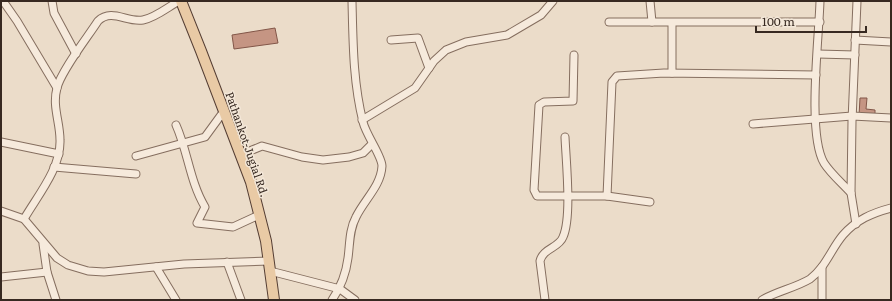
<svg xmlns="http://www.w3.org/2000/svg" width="892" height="301" font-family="Literata,serif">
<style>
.building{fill:#c59583;stroke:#825648}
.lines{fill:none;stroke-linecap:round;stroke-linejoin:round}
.minor-casing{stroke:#856e5f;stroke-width:9}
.primary-casing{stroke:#543d33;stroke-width:12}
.minor{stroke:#f6eadc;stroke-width:7}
.primary{stroke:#e9caa5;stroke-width:10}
.labels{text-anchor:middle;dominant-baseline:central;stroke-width:3;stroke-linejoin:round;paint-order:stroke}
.street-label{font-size:11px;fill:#372921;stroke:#f3e7d8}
</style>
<rect width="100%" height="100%" fill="#ebdcc9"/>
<g class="building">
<path d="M275 28 278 43 234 49 232 35Z"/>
<path d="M860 98H867L866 109 875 110V116H859Z"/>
</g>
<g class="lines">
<g class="minor-casing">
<g id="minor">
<path d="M3 1 17 21 57 88"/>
<path d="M52 1 54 13 76 54"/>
<path d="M650 1 652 22"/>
<path d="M820 1C819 38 807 134 824 163 831 174 842 183 851 193"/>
<path d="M609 22H820"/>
<path d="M672 23V73"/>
<path d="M391 40 418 38 429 68"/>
<path d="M855 40 891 42"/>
<path d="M818 54 855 55"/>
<path d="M574 55 573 101 544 102 539 105 534 190 537 196H607L612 82 617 76 664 73 816 75"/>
<path d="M362 120 415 88 434 61 446 50 466 42 507 35 541 15 553 1"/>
<path d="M753 124 852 116 891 118"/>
<path d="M176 125C188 152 190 182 205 207L197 223 233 227 259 215"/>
<path d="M1 142 59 154"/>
<path d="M240 155 262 146 302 157 323 160 349 157 363 153 372 144"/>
<path d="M136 156 205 137 224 111"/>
<path d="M54 167 136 174"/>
<path d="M607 196 650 202"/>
<path d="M1 211 24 219 57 258 68 265 88 271 104 272 184 264 269 261"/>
<path d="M24 219C38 195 61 168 60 140 60 122 52 106 57 88 61 71 87 38 98 21 112 8 127 23 143 20 155 18 168 7 179 1"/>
<path d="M856 224 851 193 852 121 857 1"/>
<path d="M43 244 47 272 56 300"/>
<path d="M227 262 241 300"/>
<path d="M156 267 176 300"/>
<path d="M822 267V300"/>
<path d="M270 271 340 289 355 300"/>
<path d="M1 277 47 272"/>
<path d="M332 300C341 287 346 274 348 258 350 244 349 230 356 217 364 200 381 186 382 166 382 156 366 135 363 122 353 82 353 42 352 1"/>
<path d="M545 300 540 261C543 248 559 248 563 237 572 217 566 161 565 137"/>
<path d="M762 300C777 291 795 288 810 279 826 267 831 249 843 235 856 220 872 213 891 208"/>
</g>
</g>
<g class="primary-casing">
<path id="primary" d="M181 1 201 51 251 182 266 241 274 300"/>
</g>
<use href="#minor" class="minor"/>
<use href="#primary" class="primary"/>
</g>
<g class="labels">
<g class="street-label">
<text transform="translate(248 144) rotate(71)">Pathankot-Jugial Rd.</text>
</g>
</g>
<rect width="892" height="301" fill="none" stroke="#372921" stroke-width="4"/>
<path d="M756 26v6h110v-6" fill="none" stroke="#372921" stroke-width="2"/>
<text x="762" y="26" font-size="12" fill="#372921" stroke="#f3e7d8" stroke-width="3" paint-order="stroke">100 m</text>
</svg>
